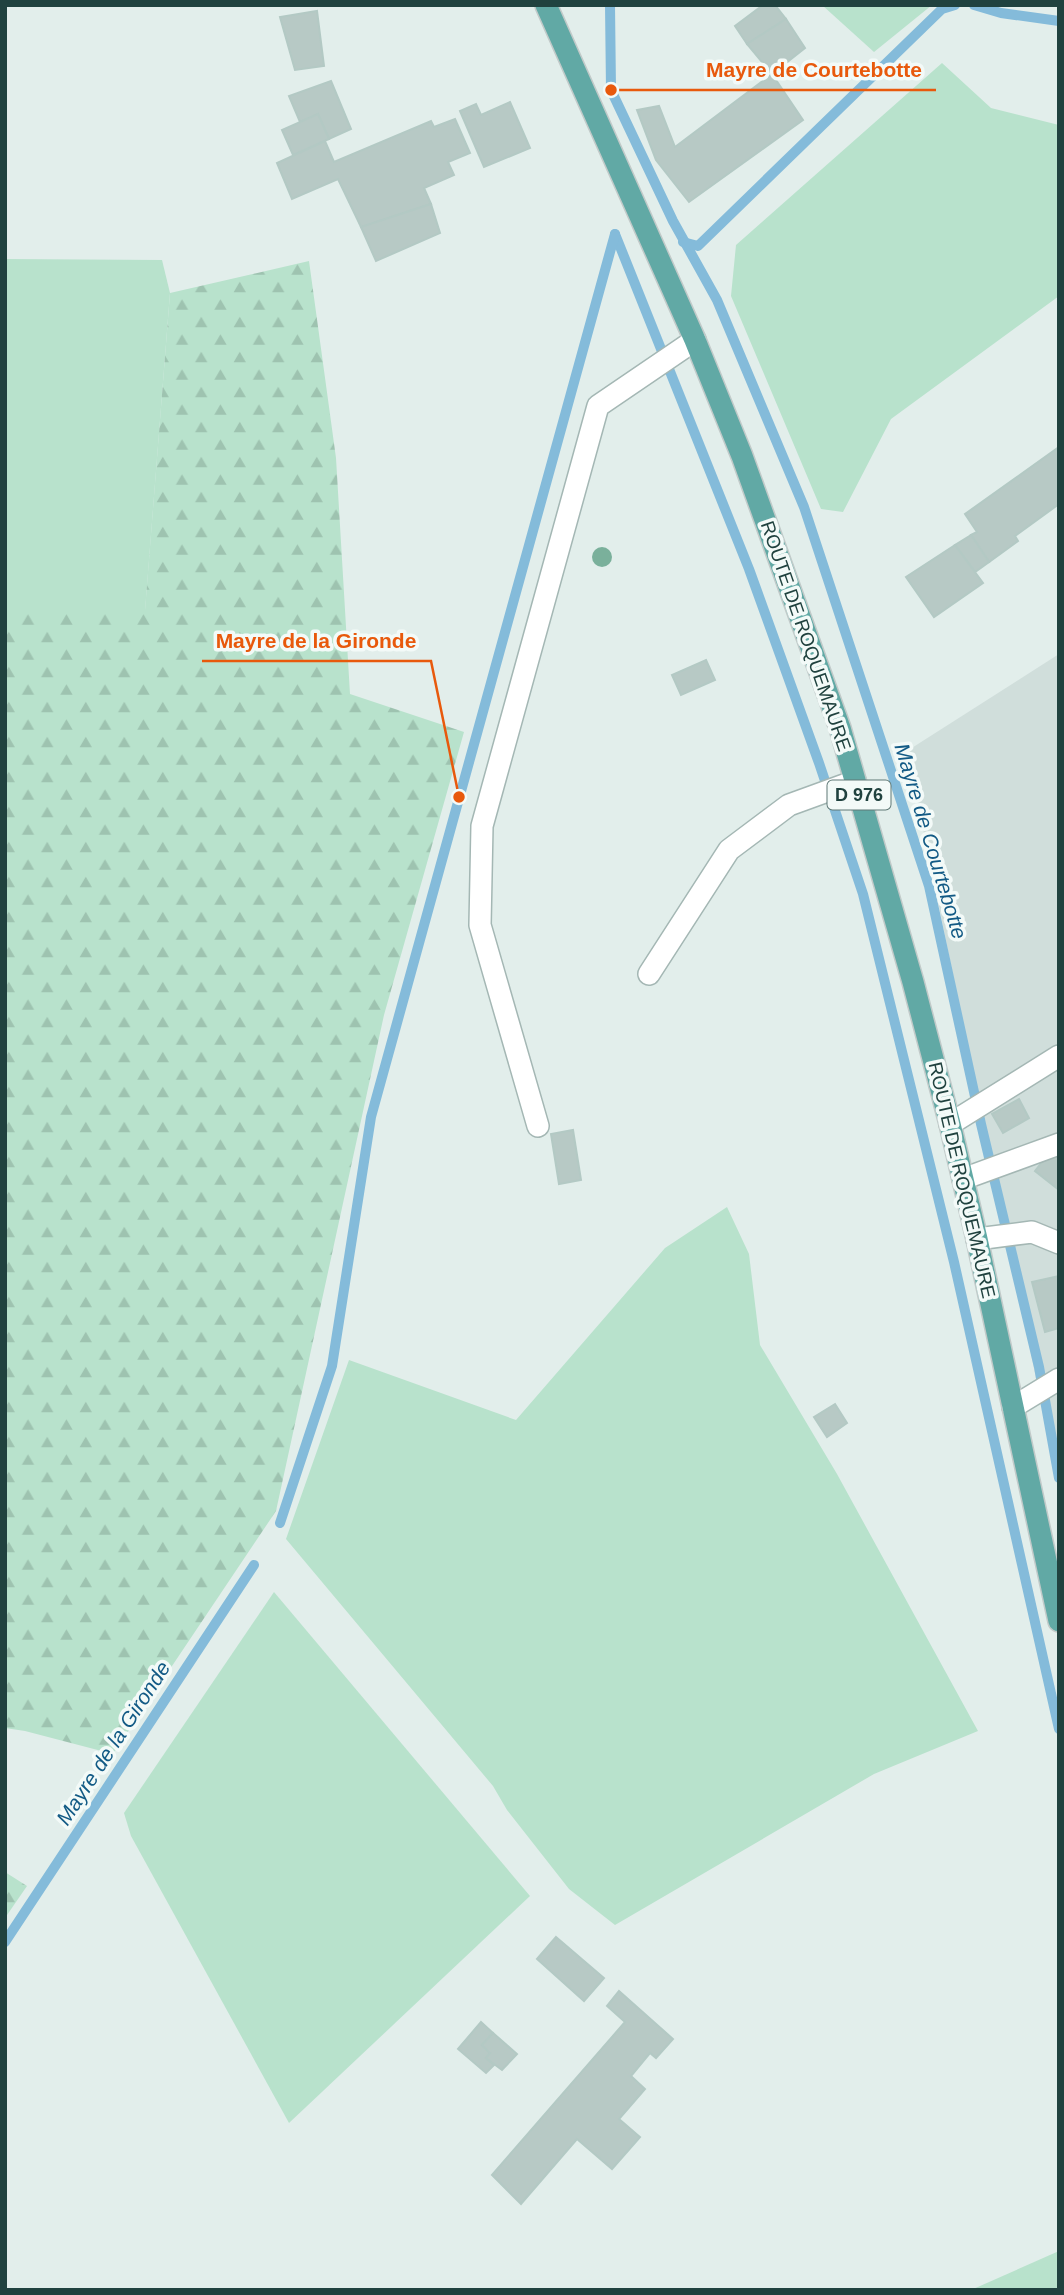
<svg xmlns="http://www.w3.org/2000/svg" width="1064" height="2295" font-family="Helvetica,sans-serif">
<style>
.built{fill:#d0dedb}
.green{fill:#b8e2cc}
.forest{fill:url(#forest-firs)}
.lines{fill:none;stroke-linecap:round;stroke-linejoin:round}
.stream{stroke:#84bbda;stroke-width:10}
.building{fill:#b7c9c5;stroke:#b3c9c4;stroke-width:2}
.minor-casing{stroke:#a4b7b4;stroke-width:24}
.major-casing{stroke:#c1cac9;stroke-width:24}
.minor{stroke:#fff;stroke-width:21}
.major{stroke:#61a9a5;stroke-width:21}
.tree{fill:#7ab09b}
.labels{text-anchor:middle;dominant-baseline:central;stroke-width:7;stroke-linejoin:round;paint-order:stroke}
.shield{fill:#f3faf8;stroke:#5f7976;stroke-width:2}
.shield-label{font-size:18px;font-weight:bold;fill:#20423f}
.street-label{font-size:19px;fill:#20423f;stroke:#f3faf8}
.water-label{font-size:21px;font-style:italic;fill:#125a85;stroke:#f3faf8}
.leader{fill:none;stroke:#e8590c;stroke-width:2.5}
.callout-dot{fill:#e8590c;stroke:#f3faf8;stroke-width:2.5}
.callout-label{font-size:21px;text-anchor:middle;font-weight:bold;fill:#e8590c;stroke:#f3faf8;stroke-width:7;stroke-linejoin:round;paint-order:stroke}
</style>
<defs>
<pattern id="forest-firs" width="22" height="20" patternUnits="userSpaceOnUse" patternTransform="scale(1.75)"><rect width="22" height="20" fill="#b8e2cc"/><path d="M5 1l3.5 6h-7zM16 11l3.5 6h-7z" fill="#9ec3b0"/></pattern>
</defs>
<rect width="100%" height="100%" fill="#e2eeeb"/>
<path class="built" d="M1059 654V1490L907 751Z"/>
<g class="green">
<path d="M822 5H932L874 52Z"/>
<path d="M942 63 991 108 1059 125V296L891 419 843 512 821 509 731 296 736 245Z"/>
<path d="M5 259 162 260 170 293 145 611 5 610Z"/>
<path d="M727 1207 749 1254 760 1345 837 1474 978 1731 874 1774 615 1925 569 1889 507 1810 493 1786 286 1539 349 1360 516 1420 665 1248Z"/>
<path d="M274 1592 530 1896 289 2123 131 1836 124 1813Z"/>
<path d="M1059 2251V2290H971Z"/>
</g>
<g class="forest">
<path d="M309 261 336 458 350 694 464 732 384 1015 276 1511 113 1754 25 1731 5 1728V610H145L170 293Z"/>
<path d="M5 1872 27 1886 5 1918Z"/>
</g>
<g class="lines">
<g class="stream">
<path d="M610 5 611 90 673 221 717 300 804 507 929 886 981 1124 1039 1367 1059 1478"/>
<path d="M974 5 1001 13 1059 21"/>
<path d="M615 234 749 569 819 763 863 894 954 1262 1059 1729"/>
<path d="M683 242 698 246 942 9 955 5"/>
<path d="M280 1523 332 1366 371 1117 615 234"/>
<path d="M5 1942 254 1565"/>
</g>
</g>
<g class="building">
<path d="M763 5H775L786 19 747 44 735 26Z"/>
<path d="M317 11 324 66 295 70 280 17Z"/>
<path d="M786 19 805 48 772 74 747 44Z"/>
<path d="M772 74 803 120 689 202 656 160 637 110 659 106 675 147Z"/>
<path d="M331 81 351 129 329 139 318 114 300 122 289 96Z"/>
<path d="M510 102 530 148 484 167 460 111 476 104 481 115Z"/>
<path d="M318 114 329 139 293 155 282 130Z"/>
<path d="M455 119 470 153 448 162 454 175 424 188 431 204 361 227 338 179 292 199 277 163 325 141 334 162 431 121 434 127Z"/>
<path d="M431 204 440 233 376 261 361 227Z"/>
<path d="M1059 447V504L1015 536 1018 541 989 562 971 535 977 532 965 514Z"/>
<path d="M971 535 989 562 975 572 955 545Z"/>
<path d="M955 545 983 583 934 617 906 577Z"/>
<path d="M706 660 715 680 681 695 672 675Z"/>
<path d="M1019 1099 1029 1118 1003 1133 992 1114Z"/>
<path d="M573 1130 581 1180 559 1184 551 1134Z"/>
<path d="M1053 1148 1059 1152V1190L1035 1171Z"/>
<path d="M1059 1276V1328L1045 1332 1032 1282Z"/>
<path d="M835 1404 847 1423 827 1437 814 1417Z"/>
<path d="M556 1937 604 1978 584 2001 537 1959Z"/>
<path d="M619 1991 673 2039 656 2058 650 2053 631 2076 645 2089 619 2119 640 2137 612 2169 577 2139 521 2204 492 2175 625 2022 607 2006Z"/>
<path d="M481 2022 493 2033 482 2045 490 2053 486 2058 494 2065 486 2073 458 2049Z"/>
<path d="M493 2033 517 2054 502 2070 486 2058 490 2053 482 2045Z"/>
</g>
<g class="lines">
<g class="minor-casing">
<g id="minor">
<path d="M649 974 729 850 789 805 855 781"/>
<path d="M950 1124 1059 1056"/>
<path d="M538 1126 480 925 482 826 598 406 695 340"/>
<path d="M963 1179 1059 1144"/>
<path d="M977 1239 1032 1232 1059 1243"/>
<path d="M1013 1407 1059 1379"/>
</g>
</g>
<g class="major-casing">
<path id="major" d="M546 5 695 340 742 456 840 728 913 982 950 1124 977 1239 1059 1621"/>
</g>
<use href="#minor" class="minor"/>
<use href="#major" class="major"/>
</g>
<circle class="tree" cx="602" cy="557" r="10"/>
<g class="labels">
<rect class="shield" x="827.5" y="780.5" width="63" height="29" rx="5"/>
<g class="shield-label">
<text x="859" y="795">D 976</text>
</g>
<g class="street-label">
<text transform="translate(806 636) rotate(71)">ROUTE DE ROQUEMAURE</text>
<text transform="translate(962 1180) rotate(77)">ROUTE DE ROQUEMAURE</text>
</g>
<g class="water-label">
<text transform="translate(931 841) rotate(73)">Mayre de Courtebotte</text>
<text transform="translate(113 1743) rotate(-57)">Mayre de la Gironde</text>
</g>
</g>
<path class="leader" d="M611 90L692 90H936M459 797L431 661H202"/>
<g class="callout-dot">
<circle cx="611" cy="90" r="7"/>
<circle cx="459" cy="797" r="7"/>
</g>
<g class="callout-label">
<text x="814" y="77">Mayre de Courtebotte</text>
<text x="316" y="648">Mayre de la Gironde</text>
</g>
<rect width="1064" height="2295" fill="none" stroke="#20423f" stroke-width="14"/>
</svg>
